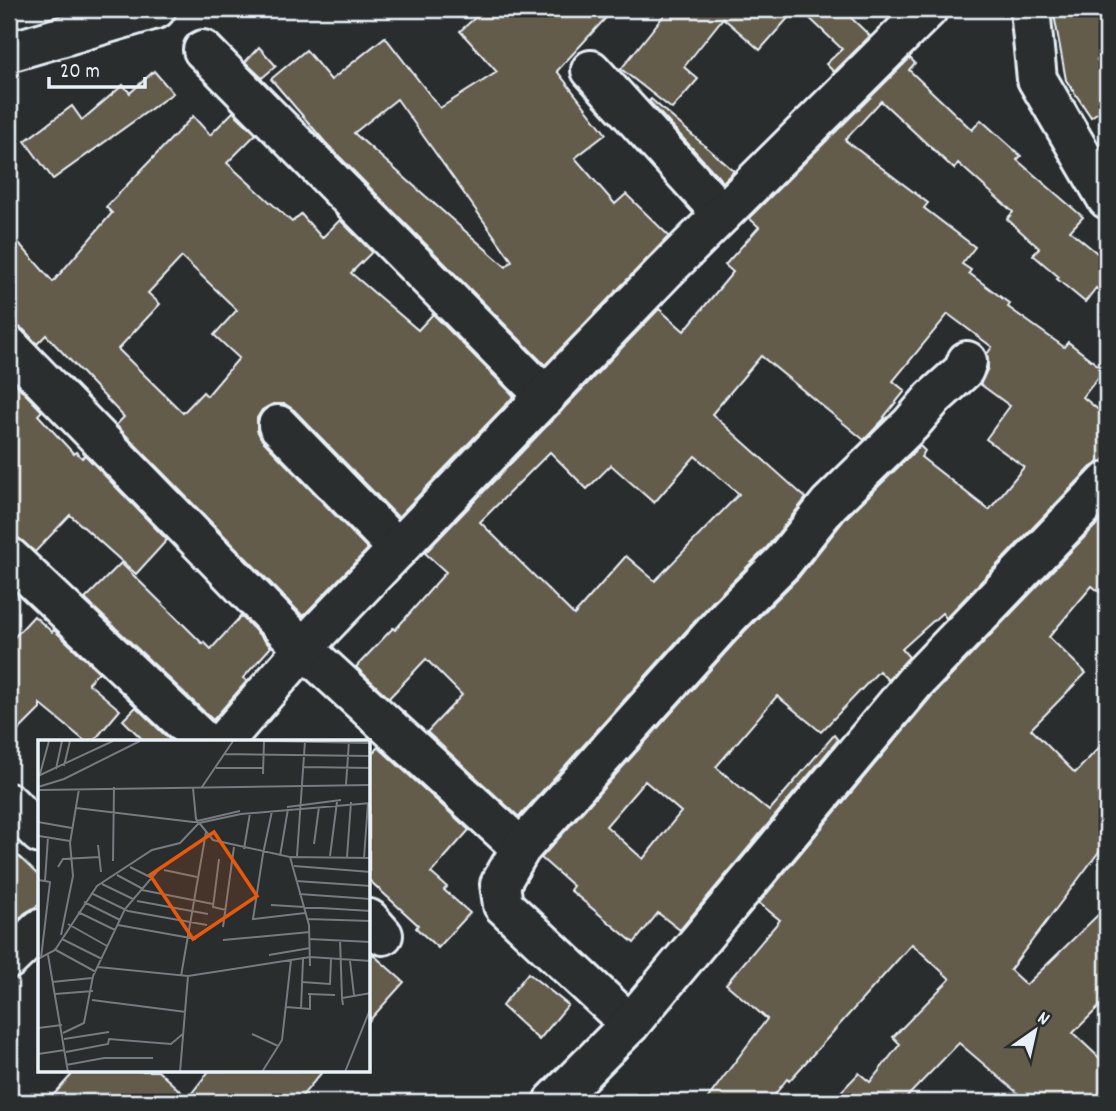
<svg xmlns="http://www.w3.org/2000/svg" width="1116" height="1111" font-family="Dekko,sans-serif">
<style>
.building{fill:#635c4c;stroke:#e8f1f8;stroke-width:2;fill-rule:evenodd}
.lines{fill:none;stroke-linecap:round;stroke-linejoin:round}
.minor-casing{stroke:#e8f1f8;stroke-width:44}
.minor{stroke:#2a2d2e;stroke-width:38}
.inset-road{fill:none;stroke:#767b7f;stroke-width:2}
.view{fill:#e8590c;fill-opacity:0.15;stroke:#e8590c;stroke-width:3.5}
.inset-edge{fill:none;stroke:#e8f1f8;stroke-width:3.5}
</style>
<rect width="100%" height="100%" fill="#2a2d2e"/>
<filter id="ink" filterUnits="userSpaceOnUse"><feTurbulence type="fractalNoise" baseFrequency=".0143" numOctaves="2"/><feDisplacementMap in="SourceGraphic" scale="14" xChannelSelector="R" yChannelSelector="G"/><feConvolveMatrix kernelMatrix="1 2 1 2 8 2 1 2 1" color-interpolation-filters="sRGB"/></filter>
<g filter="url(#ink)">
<g class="building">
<path d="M485 9H614L557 71 606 134 575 158 615 204 626 194 669 236 545 365 325 142 271 79 306 50 331 80 385 37 440 108 497 72 460 31ZM397 99 512 261 506 267 354 133Z"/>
<path d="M669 9H796L760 50 723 18 684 67 698 79 672 109 621 69Z"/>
<path d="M800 9H842L870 36 834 72 826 64 842 49Z"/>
<path d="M1053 9H1107V54L1097 60 1107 76V106L1091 117 1066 80Z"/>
<path d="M259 47 276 66 262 78 245 62Z"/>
<path d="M910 58 915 63 909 70 972 130 981 120 1021 156 1017 160 1083 217 1070 231 1107 261V298L1096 288 1085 302 1057 279 1059 277 1033 255 1039 248 1007 219 1013 212 958 163 954 169 881 101 845 140 928 203 924 208 975 247 962 264 971 270 969 273 1010 304 1008 307 1064 347 1068 342 1104 370 1083 397 1107 417V455L1103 461 1091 467 946 618 942 613 902 649 909 657 888 680 879 671 821 732 777 696 716 767 769 811 834 735 838 740 680 930 658 913 634 943 570 890 573 886 541 858 745 631 799 577 845 519 920 446 925 451 921 457 989 510 1024 467 986 439 1010 406 980 384 988 368 987 354 992 347 948 314 893 381 905 391 884 417 885 418 864 440 761 356 712 414 806 498 767 547 713 601 519 817 427 732 462 695 426 659 389 698 356 667 393 628 395 630 446 572 425 553 659 309 684 331 733 272 725 265 759 227 749 218ZM550 452 587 489 611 465 654 503 695 456 739 494 655 581 626 556 574 615 480 522ZM645 781 681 812 643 859 606 826Z"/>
<path d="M154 71 173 93 53 179 25 141 72 106 82 120 123 85 130 93Z"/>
<path d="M651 99 734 171 723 182 649 101Z"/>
<path d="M233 112 256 134 227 163 292 222 301 214 322 238 340 220 372 252 351 273 418 330 433 314 514 396 398 517 294 410 285 404H273L262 410 257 418V430L262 440 368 549 303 616 116 425 124 417 46 335 37 344 24 330 16 325H9V232L53 282 112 213 106 207 193 116 210 135ZM182 257 237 310 214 335 239 358 207 396 203 392 183 413 118 349 160 304 148 293Z"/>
<path d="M9 377 42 411 38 415 74 454 76 452 82 458 85 455 167 540 136 574 70 515 35 552 9 530Z"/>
<path d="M1100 521 1107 527V598L1092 586 1049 637 1086 673 1031 729 1075 773 1107 739V841L1010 970 1026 985 1107 906V999L1073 1033 1107 1065V1087L1093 1102H1028L959 1043 902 1102H831L859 1073 870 1082 900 1044 893 1037 950 979 912 944 789 1081 787 1079 769 1102H705L767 1019 726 984 780 920 759 903 931 697Z"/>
<path d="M121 563 203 644 204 642 211 649 241 616 271 647 243 678 247 681 213 720 85 599Z"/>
<path d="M34 616 52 632 54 630 99 672 88 683 120 710 93 742H86L40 704V709L9 740V643Z"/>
<path d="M136 707 172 742H145L123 720Z"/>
<path d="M378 747 469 830 431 873 447 887 444 890 470 913 438 948 416 928 418 925 369 880V757Z"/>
<path d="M9 847 40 877V904L25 913 9 929Z"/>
<path d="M369 951 404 982 369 1021Z"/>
<path d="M528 973 568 1005 539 1040 502 1006Z"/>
<path d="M75 1071H158L188 1098 209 1071H323L297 1102H47Z"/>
</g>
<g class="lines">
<g class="minor-casing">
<g id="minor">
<path d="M1030 9 1037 79 1107 199"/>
<path d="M203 50 546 397"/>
<path d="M9 52 156 9"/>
<path d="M591 70 722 214"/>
<path d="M9 346 304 649 521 848"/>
<path d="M278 425 398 549"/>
<path d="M9 557 204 742"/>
<path d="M223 742 319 631 664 272 928 9"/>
<path d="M9 803 40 834"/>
<path d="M369 919 383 935"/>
<path d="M9 959 40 929"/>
<path d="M630 1024 503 905 500 884 521 848 729 616 783 562 829 504 911 424 933 398 964 370 967 361"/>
<path d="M553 1102 630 1024 915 682 1107 482"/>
</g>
</g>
<use href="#minor" class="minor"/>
</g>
</g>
<g transform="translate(38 740)">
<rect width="332" height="332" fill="#2a2d2e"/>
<path class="inset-road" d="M226 1 333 3M186 14 333 16M26 26 32 1M266 27 333 28M178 28H225M18 29 24 1M2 34 11 1M225 34 226 1M0 36 75 1M308 45 311 1M0 47 26 39 102 1M164 47 195 1M155 48 158 79 175 100 252 117 271 185 272 226M1 50 333 45M249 67 303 60M38 68 155 82 202 71M0 82 34 88M1 96 32 101M276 104 281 67M60 105 63 132M206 109 212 73M225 114 215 179 267 173M225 114 234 71M242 116 250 69M259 116 267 1M292 116 299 62M252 117 333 118M309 117 313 62M326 118 330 63M181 119 175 167 188 170M75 121 76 47M256 126 333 132M20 127 25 119 62 117M92 127 114 138M126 130 159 137M79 135 105 149M0 140 7 141 10 97M258 141 333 146M64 144 95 159M104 150 175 164M53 153 90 171 169 185M261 154 333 159M99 161 170 174M46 162 82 180M233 165 333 171M40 172 77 190M269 179 333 181M30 184 69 206M80 185 158 199M185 187 196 107M23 195 35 136 32 103 41 49M24 199 64 219M271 199 333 202M185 200 272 192M302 200 304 258M16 209 58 232M10 215 30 332M231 215 272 208M3 218 12 142 7 141M0 219 17 210 59 146 114 110 142 103 161 83 203 74 333 63M312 221 316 255M60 227 150 236 272 217 333 221M143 236 168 92M14 242 54 238M264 242 292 244 293 219M17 254 55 251M270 254 297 255M54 260 148 272M305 265 304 258 333 253M248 267 272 269V255M263 269 265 219M0 288 24 285M25 293 46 283 55 236 87 169 122 128M214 294 240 306M26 299 71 292M28 312 70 304 71 299 133 304 146 293M0 314 27 310M28 325 66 318H115M142 332 150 236M224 332 244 300 253 220M307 332 333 267"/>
<path class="view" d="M176 92 219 156 155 199 112 135Z"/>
<rect width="332" height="332" class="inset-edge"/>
</g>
<rect width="1116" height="1111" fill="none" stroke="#2a2d2e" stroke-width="35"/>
<rect x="18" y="18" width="1081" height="1076" fill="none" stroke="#e8f1f8" stroke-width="2.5" filter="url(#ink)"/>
<g transform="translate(1035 1031) rotate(34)" stroke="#2a2d2e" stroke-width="5" paint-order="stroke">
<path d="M0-5L12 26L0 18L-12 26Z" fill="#e8f1f8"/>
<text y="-10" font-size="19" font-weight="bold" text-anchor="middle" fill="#e8f1f8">N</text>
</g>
<path d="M49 77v10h96v-10" fill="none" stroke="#e8f1f8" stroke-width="3.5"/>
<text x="60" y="77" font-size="21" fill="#e8f1f8" stroke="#2a2d2e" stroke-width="5" paint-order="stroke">20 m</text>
</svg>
